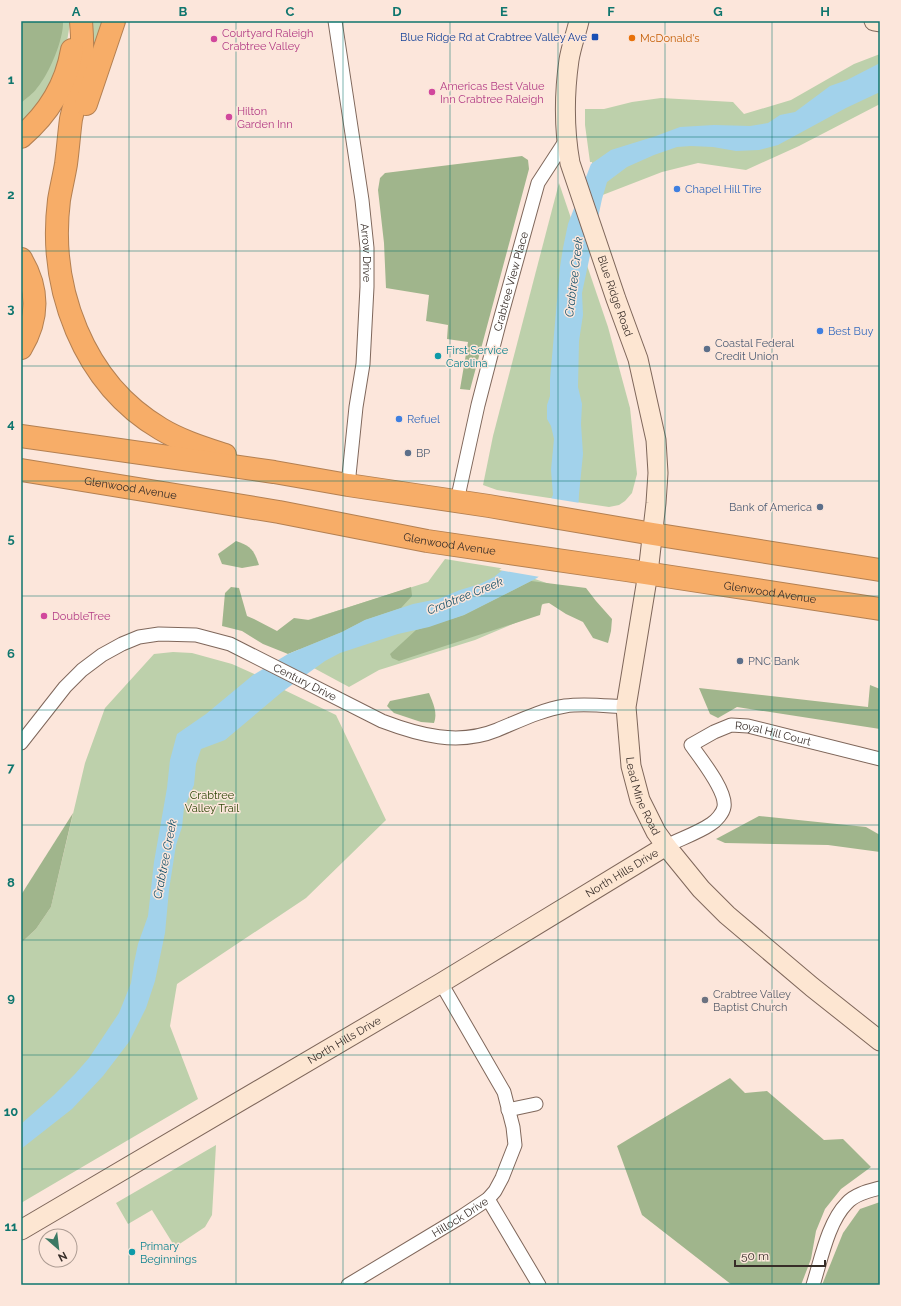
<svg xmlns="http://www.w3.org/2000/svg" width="901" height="1306" font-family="Raleway,sans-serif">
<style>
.green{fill:#bdd0ab}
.forest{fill:#a0b58c}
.water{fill:#a2d2eb}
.pier{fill:#fce6db}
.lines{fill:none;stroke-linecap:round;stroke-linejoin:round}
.street-casing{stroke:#7f675b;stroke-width:15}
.secondary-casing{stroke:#7f675b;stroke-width:21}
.highway-casing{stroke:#b48052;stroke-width:24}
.street{stroke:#fff;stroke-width:13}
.secondary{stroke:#fde6d2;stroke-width:19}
.highway{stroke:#f7ad68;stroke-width:22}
.grid{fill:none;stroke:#0f766e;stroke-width:1;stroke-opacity:0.55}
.transit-dot{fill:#1a4fb4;stroke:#fce6db;stroke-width:1.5}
.food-dot{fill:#e8710a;stroke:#fce6db;stroke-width:1.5}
.hotel-dot{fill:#d1479c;stroke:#fce6db;stroke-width:1.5}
.shop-dot{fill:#3f7fe0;stroke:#fce6db;stroke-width:1.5}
.service-dot{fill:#5c6f8a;stroke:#fce6db;stroke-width:1.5}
.culture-dot{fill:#0f9aa8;stroke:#fce6db;stroke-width:1.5}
.worship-dot{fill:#6b7280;stroke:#fce6db;stroke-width:1.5}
.labels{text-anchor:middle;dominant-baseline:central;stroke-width:3;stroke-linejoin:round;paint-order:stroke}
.hotel-label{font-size:11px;fill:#b23c85;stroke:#fce6db;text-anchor:start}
.transit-label{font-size:11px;fill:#164399;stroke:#fce6db;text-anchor:end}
.food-label{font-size:11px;fill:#c56008;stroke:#fce6db;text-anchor:start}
.shop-label{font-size:11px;fill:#366cbe;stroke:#fce6db;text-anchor:start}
.street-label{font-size:11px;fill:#372d28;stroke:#fce6db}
.service-label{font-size:11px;fill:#4e5e75;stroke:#fce6db;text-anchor:start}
.culture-label{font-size:11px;fill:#0d838f;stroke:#fce6db;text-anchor:start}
.park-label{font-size:11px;fill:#2e4709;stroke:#fce6db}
.worship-label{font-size:11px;fill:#5b616d;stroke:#fce6db;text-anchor:start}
.water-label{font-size:12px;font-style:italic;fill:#19546d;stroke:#fce6db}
.neatline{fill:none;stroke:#0f766e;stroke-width:1.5}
.grid-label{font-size:13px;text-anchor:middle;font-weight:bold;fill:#0f766e}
</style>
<rect width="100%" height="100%" fill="#fce6db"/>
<g class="green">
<path d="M21 21H70V23L63 66 21 130Z"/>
<path d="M89 21H109L98 46H93Z"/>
<path d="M880 54V104L799 146 746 170 698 163 662 172 600 196 595 180 592 162H590L585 125V109H604L632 102 661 98 733 102 744 114 791 100 854 64Z"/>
<path d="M559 183 608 327 630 408 637 474 632 493 625 501 619 505 609 507 497 490 483 485 493 436Z"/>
<path d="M445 559 506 569 564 589 520 621 475 640 379 670 349 687 297 659 301 656 292 625 428 582Z"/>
<path d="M173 652 192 653 232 664 263 678 280 688 336 715 386 820 306 898 177 984 170 1026 198 1099 21 1203V943L36 929 51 907 85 763 105 708 154 654Z"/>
<path d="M216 1145 212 1215 205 1227 175 1247 152 1210 128 1224 116 1203Z"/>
</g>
<g class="forest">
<path d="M21 21H63C64 39 49 74 37 88 33 94 26 98 21 103Z"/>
<path d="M522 156 528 160 529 169 470 390 460 389 468 342 447 339 448 325 426 321 429 295 386 288 384 243 378 190 380 178 385 173Z"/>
<path d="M236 541C251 546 254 550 259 565L242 568 222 564 218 554Z"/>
<path d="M531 581 586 588 596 601 612 619 611 631 608 643 593 638 583 622 566 614 549 603 542 604 540 615 399 661 392 658 390 654 416 630 464 615Z"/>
<path d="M231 587 239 588 247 616 254 619 277 631 294 618 309 620 411 587 412 596 401 608 365 620 342 632 288 654 263 644 242 631 222 626 225 593Z"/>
<path d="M870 685 880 689V729L737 707 718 718 710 714 699 688 868 707Z"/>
<path d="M429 693C433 703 438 713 434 723L421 722 394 713 387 706 390 701Z"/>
<path d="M73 813 51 907 36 929 21 943V895Z"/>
<path d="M759 816 866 827 880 835V852L828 845 725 843 716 839Z"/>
<path d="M730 1078 745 1093 767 1091 824 1140 843 1139 871 1167 841 1189 825 1209 816 1231 811 1259 801 1285H732L642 1215 617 1146Z"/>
<path d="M880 1202V1285H822L843 1233 860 1209Z"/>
</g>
<path class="water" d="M880 63V92L846 108 778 145 759 150 736 151 713 147 691 146 677 147 654 155 627 167 607 182 602 199 582 293 583 315 579 341 578 387 582 404 581 424 583 454 579 494 578 513 550 568 537 578 464 615 429 627 398 634 340 653 325 661 282 692 225 740 201 749 196 764 194 785 184 808 182 827 176 845 169 890 165 933 155 981 146 1008 129 1042 103 1076 72 1109 21 1149V1124L54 1095 75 1074 89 1058 119 1013 131 983 134 963 138 944 148 916 154 862 167 788 170 760 177 734 206 714 253 675 288 654 342 632 365 620 413 604 438 599 460 590 480 584 494 577 505 568 539 527 545 511 553 495 551 470 554 439 551 426 547 419V405L550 396V379L560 267 563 248 568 224 591 164 611 150 656 136 680 127 714 125 750 126 768 123 780 115 795 112 830 86 847 80Z"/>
<path class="pier" d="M549 498 580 503V513L572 538 566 550 552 569 540 577 499 570 503 567 512 552 521 544 538 526Z"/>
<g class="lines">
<g class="street-casing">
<g id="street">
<path id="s1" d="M335 21 362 200 367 248V287L363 364 356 407 348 485"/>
<path id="s2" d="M457 501 478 405 499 324 538 183 566 140"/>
<path id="s3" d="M21 743 65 687 82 670 102 655 122 644 139 637 159 634 196 635 230 644 382 721C419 735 458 746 497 730 519 721 541 710 565 706 585 703 606 706 626 707"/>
<path id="s4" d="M666 846C680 839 698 833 711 824 716 821 723 813 724 807 727 791 700 758 691 745L714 732 731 725 748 726 880 759"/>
<path d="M508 1110 536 1104"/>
<path d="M488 1199 539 1285"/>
<path id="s5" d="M348 1285 461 1217 488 1199 495 1191 502 1178 515 1145 513 1127 504 1092 441 983"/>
<path d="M813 1285C821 1260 828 1222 847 1203 855 1194 869 1191 880 1188"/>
</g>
</g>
<g class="secondary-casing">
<g id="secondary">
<path id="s6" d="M579 21C576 34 571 47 569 60 564 95 564 129 570 163L616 299 638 359 656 440 658 473 656 503 648 573 626 707 631 766 640 800 656 832 666 846 701 889 727 915 812 987 880 1041"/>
<path d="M874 21 880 22"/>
<path id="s7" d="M21 1230 441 983 666 846"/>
</g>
</g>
<g class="highway-casing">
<g id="highway">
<path d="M81 21C83 44 83 67 78 90 76 100 73 110 71 119 69 134 68 149 66 164 64 176 61 188 59 200 48 288 83 383 161 429 181 441 204 448 225 455"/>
<path d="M86 104 114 21"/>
<path d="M21 137C48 114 66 85 72 50"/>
<path d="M21 259C39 289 39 318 21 348"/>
<path d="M21 436 274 472 348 485 489 506 653 534 880 570"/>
<path id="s8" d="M21 470 279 512 427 541 626 570 880 609"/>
</g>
</g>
<use href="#street" class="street"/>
<use href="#secondary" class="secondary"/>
<use href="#highway" class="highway"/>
</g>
<path class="grid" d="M129 21V1285M236 21V1285M343 21V1285M450 21V1285M558 21V1285M665 21V1285M772 21V1285M21 137H880M21 251H880M21 366H880M21 481H880M21 596H880M21 710H880M21 825H880M21 940H880M21 1055H880M21 1169H880"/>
<rect class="transit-dot" x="591" y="33" width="8" height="8" rx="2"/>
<circle class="food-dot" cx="632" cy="38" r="4"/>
<g class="hotel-dot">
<circle cx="214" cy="39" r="4"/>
<circle cx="432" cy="92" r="4"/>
<circle cx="229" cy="117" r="4"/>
<circle cx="44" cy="616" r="4"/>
</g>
<g class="shop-dot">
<circle cx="677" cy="189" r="4"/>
<circle cx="820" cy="331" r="4"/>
<circle cx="399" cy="419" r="4"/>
</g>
<g class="service-dot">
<circle cx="707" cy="349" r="4"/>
<circle cx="408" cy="453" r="4"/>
<circle cx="820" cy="507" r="4"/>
<circle cx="740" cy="661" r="4"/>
</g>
<g class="culture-dot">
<circle cx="438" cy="356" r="4"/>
<circle cx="132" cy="1252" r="4"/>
</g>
<circle class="worship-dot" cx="705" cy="1000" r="4"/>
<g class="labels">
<g class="hotel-label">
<text x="222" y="33">Courtyard Raleigh<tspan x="222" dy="13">Crabtree Valley</tspan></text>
<text x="440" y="86">Americas Best Value<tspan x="440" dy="13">Inn Crabtree Raleigh</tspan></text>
<text x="237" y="111">Hilton<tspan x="237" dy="13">Garden Inn</tspan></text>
<text x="52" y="616">DoubleTree</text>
</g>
<g class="transit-label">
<text x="587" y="37">Blue Ridge Rd at Crabtree Valley Ave</text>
</g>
<g class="food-label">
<text x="640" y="38">McDonald's</text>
</g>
<g class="shop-label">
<text x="685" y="189">Chapel Hill Tire</text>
<text x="828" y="331">Best Buy</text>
<text x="407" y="419">Refuel</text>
</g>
<g class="street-label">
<text stroke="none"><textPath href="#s1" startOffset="234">Arrow Drive</textPath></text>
<text stroke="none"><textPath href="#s2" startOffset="226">Crabtree View Place</textPath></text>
<text stroke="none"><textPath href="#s6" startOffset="284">Blue Ridge Road</textPath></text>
<text stroke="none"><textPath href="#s8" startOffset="111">Glenwood Avenue</textPath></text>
<text stroke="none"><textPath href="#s8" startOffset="435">Glenwood Avenue</textPath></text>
<text stroke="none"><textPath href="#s8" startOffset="759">Glenwood Avenue</textPath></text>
<text stroke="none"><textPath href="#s3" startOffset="338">Century Drive</textPath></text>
<text stroke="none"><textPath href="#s4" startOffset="231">Royal Hill Court</textPath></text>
<text stroke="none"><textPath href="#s6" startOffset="795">Lead Mine Road</textPath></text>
<text stroke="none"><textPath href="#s7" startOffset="699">North Hills Drive</textPath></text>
<text stroke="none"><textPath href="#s7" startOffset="375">North Hills Drive</textPath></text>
<text stroke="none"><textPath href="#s5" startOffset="131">Hillock Drive</textPath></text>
</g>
<g class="service-label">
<text x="715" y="343">Coastal Federal<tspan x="715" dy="13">Credit Union</tspan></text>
<text x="416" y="453">BP</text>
<text x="812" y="507" text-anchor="end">Bank of America</text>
<text x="748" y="661">PNC Bank</text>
</g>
<g class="culture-label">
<text x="446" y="350">First Service<tspan x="446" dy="13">Carolina</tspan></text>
<text x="140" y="1246">Primary<tspan x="140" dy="13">Beginnings</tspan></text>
</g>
<g class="park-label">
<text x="212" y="795">Crabtree<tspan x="212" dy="13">Valley Trail</tspan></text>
</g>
<g class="worship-label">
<text x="713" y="994">Crabtree Valley<tspan x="713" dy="13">Baptist Church</tspan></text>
</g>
<g class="water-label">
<text transform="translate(574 277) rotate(-83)">Crabtree Creek</text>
<text transform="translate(465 596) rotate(-22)">Crabtree Creek</text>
<text transform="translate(165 859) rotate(-79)">Crabtree Creek</text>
</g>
</g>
<rect width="901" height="1306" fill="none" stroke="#fce6db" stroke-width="44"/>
<g transform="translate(58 1248) rotate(152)"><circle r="19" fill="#fce6db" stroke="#ad9c93"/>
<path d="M0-3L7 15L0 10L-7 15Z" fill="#3c7964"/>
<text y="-6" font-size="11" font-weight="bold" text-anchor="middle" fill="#372d28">N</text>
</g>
<path d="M735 1260v6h90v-6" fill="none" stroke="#372d28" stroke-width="2"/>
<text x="741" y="1260" font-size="12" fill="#372d28" stroke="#fce6db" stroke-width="3" paint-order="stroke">50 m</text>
<rect x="22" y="22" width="857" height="1262" class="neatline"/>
<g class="grid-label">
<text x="76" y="16">A</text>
<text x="183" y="16">B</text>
<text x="290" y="16">C</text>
<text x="397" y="16">D</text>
<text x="504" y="16">E</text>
<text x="611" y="16">F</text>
<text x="718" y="16">G</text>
<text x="825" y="16">H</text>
<text x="11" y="84">1</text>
<text x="11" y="199">2</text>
<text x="11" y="313">3</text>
<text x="11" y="428">4</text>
<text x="11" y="543">5</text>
<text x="11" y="658">6</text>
<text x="11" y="772">7</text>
<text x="11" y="887">8</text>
<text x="11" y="1002">9</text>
<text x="11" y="1116">10</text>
<text x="11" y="1231">11</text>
</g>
</svg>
